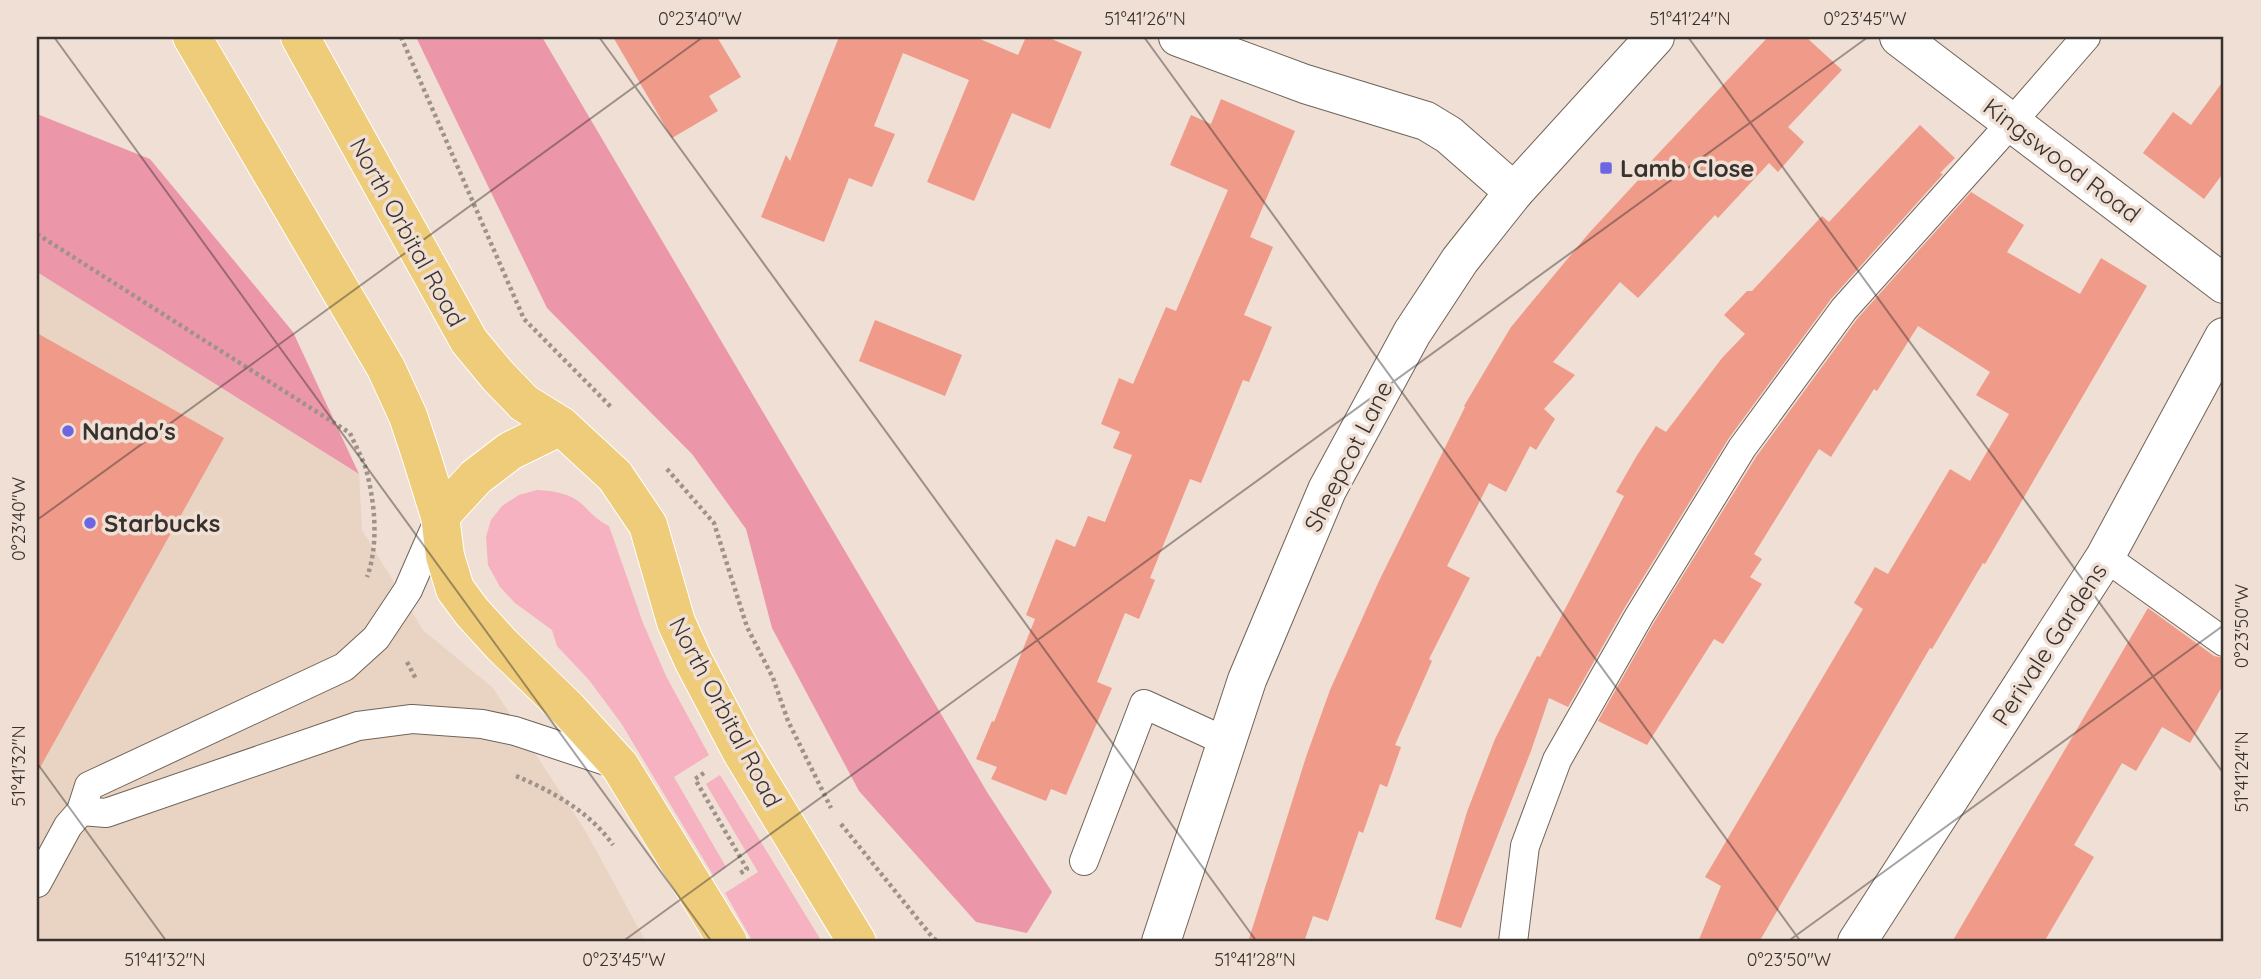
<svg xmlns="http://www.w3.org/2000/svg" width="2261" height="979" font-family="Quicksand,sans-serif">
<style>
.built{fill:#e9d4c3}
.green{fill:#f6b2c1}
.forest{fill:#ec96aa}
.building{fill:#f09a89}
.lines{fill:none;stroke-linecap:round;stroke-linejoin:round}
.lane-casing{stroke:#706358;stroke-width:30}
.street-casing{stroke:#706358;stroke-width:40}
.secondary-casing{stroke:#706358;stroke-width:40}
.highway-casing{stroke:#fff;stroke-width:40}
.path{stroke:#9e928a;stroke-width:4.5;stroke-dasharray:3.5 3.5;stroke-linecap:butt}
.lane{stroke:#fff;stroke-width:28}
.street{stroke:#fff;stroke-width:38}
.secondary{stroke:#fff;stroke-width:38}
.highway{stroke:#eecc7a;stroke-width:38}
.ticks{fill:none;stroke:#38322e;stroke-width:2;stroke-opacity:0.45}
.poi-dot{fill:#6d66e0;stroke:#efdfd4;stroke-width:2.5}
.labels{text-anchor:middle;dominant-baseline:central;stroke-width:7;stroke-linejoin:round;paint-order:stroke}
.street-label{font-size:24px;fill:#38322e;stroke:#efdfd4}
.poi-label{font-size:24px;font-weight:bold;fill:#38322e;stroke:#efdfd4;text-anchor:start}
.neatline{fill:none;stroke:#38322e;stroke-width:2.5}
.ticks-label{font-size:18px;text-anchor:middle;fill:#38322e}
</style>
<rect width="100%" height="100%" fill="#efdfd4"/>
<path class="built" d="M37 272 359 474 362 530 423 630 493 688 586 832 646 942H37Z"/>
<g class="green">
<path d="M537 490C554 491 570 493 583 505 592 514 597 520 609 526L643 623 666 676 709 755 674 777 726 867 713 875 621 723 589 680 557 646 552 630 515 603 500 587 488 565 486 537 491 520 502 506 519 495Z"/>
<path d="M720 775 822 942H753L725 893 758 872 706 784Z"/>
</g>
<g class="forest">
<path d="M416 37H542L987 792 1052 892 1027 933 976 922 859 791 772 628 746 529 692 454 547 308Z"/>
<path d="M37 114 150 159 293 332 359 474 37 272Z"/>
</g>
<g class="building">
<path d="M613 37H717L741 77 709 96 718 111 672 138Z"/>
<path d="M839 37H975L1018 55 1026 37H1047L1082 52 1050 129 1012 113 974 201 927 182 969 80 903 53 874 126 895 134 872 187 849 178 824 242 761 217 786 155 790 161Z"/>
<path d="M1768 37H1806L1842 70 1788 127 1804 142 1778 172 1769 163 1718 218 1715 215 1638 298 1620 282 1553 362 1575 375 1544 409 1555 419 1536 450 1530 446 1506 492 1489 483 1447 566 1470 578 1429 659 1432 661 1395 745 1401 747 1387 787 1380 784 1363 833 1359 831 1328 921 1313 916 1304 942H1248L1306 757 1330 690 1379 581 1465 407 1464 406 1511 327 1589 233 1643 175 1640 173Z"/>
<path d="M2224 80V172L2204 199 2143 153 2173 112 2191 125Z"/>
<path d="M1221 99 1295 131 1250 237 1273 247 1244 315 1272 327 1249 382 1243 380 1201 483 1190 479 1150 578 1155 580 1139 619 1125 613 1097 682 1112 688 1066 795 1051 789 1046 801 991 779 997 767 976 759 992 721 994 722 1035 619 1026 615 1056 539 1075 547 1088 516 1105 522 1132 455 1113 448 1120 432 1101 424 1119 378 1133 384 1166 307 1176 311 1228 190 1170 165 1191 115 1211 124Z"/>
<path d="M1920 125 1955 158 1940 173 1943 174 1831 299 1729 438 1625 607 1568 707 1549 698 1531 751 1461 928 1435 919 1467 812 1495 739 1537 656 1540 657 1624 496 1616 492 1636 457 1656 426 1666 432 1722 358 1745 334 1724 315 1747 291H1752L1822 216 1829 222Z"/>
<path d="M1971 192 2024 225 2007 252 2080 294 2101 258 2147 286 1985 564 1983 563 1932 649 1930 648 1759 942H1698L1721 886 1705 877 1863 609 1854 603 1875 567 1888 574 1950 469 1970 481 2009 414 1976 395 1990 372 1918 326 1877 391 1874 389 1831 457 1819 449 1754 554 1762 559 1750 577 1762 584 1723 644 1714 639 1647 745 1598 721 1653 624 1756 457 1857 319Z"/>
<path d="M875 320 962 355 945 396 859 361Z"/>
<path d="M37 333 224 438 37 773Z"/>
<path d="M2148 608 2214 656 2224 658V683L2190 743 2162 727 2136 771 2122 763 2074 845 2094 857 2044 942H1952Z"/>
</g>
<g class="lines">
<g class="lane-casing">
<g id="lane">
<path d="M2105 557 2224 642"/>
<path d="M81 811 106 813 358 726 412 719 482 724 515 731 618 765"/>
<path d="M1084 861 1144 704 1225 741"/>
<path d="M37 883 68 826 81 811 89 786 344 667 376 638 408 590 439 519"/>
<path d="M1513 942 1525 846 1557 760 1639 616 1742 448 1844 309 2012 122 2086 37"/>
</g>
</g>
<g class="street-casing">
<g id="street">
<path d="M1178 37 1305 84 1426 121 1449 135 1514 192"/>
<path d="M1899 37 2224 284"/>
<path d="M1857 942 2105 557 2224 337"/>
</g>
</g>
<g class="secondary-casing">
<path id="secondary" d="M1161 942 1247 680 1327 490 1412 333 1460 260 1514 192 1655 37"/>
</g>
<g class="highway-casing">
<g id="highway">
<path d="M192 37 386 368 408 416 421 455 440 516 445 556 455 589 472 612 502 645 568 709 620 766 728 942"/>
<path d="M300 37 469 341 498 376 524 403 561 426 615 476 648 525 676 622 694 662 741 751 857 942"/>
<path d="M440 516 476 477 510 451 561 426"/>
</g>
</g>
<g class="path">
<path d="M401 37 524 319 612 408"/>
<path d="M37 234 350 433C355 445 362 457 366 469 375 503 379 544 367 577"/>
<path d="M667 469 714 523 747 627 773 678 788 721 831 808"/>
<path d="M407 662 416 679"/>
<path d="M704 773 695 779 747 869 739 874"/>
<path d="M516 776C552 791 590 812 613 845"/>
<path d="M841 824 933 938 939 942"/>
</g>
<use href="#lane" class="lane"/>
<use href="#street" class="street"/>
<use href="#secondary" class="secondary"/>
<use href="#highway" class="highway"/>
</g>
<path class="ticks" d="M54 37 712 942M599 37 1257 942M1144 37 1801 942M1688 37 2224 774M37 520 703 37M37 763 167 942M622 942 1868 37M1787 942 2224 625"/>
<g class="poi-dot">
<rect x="1599" y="161" width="14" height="14" rx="3.5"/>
<circle cx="68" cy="431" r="7"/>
<circle cx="90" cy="523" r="7"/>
</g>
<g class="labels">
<g class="street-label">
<text transform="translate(2062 160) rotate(37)">Kingswood Road</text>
<text transform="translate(408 232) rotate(61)">North Orbital Road</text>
<text transform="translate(1348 456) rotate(-63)">Sheepcot Lane</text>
<text transform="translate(2049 644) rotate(-57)">Perivale Gardens</text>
<text transform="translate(726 712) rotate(62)">North Orbital Road</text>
</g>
<g class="poi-label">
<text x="1620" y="168">Lamb Close</text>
<text x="82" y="431">Nando's</text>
<text x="104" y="523">Starbucks</text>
</g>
</g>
<rect width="2261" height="979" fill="none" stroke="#efdfd4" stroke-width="77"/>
<rect x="38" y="38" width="2184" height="902" class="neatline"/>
<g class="ticks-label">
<text x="700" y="25">0°23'40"W</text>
<text x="1145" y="25">51°41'26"N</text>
<text x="1690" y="25">51°41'24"N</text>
<text x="1865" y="25">0°23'45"W</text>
<text transform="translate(19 519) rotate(-90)" y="6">0°23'40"W</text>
<text transform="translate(2242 626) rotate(-90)" y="6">0°23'50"W</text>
<text transform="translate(19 766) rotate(-90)" y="6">51°41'32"N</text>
<text transform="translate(2242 772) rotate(-90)" y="6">51°41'24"N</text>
<text x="165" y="966">51°41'32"N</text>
<text x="624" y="966">0°23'45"W</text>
<text x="1255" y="966">51°41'28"N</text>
<text x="1789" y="966">0°23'50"W</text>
</g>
</svg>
